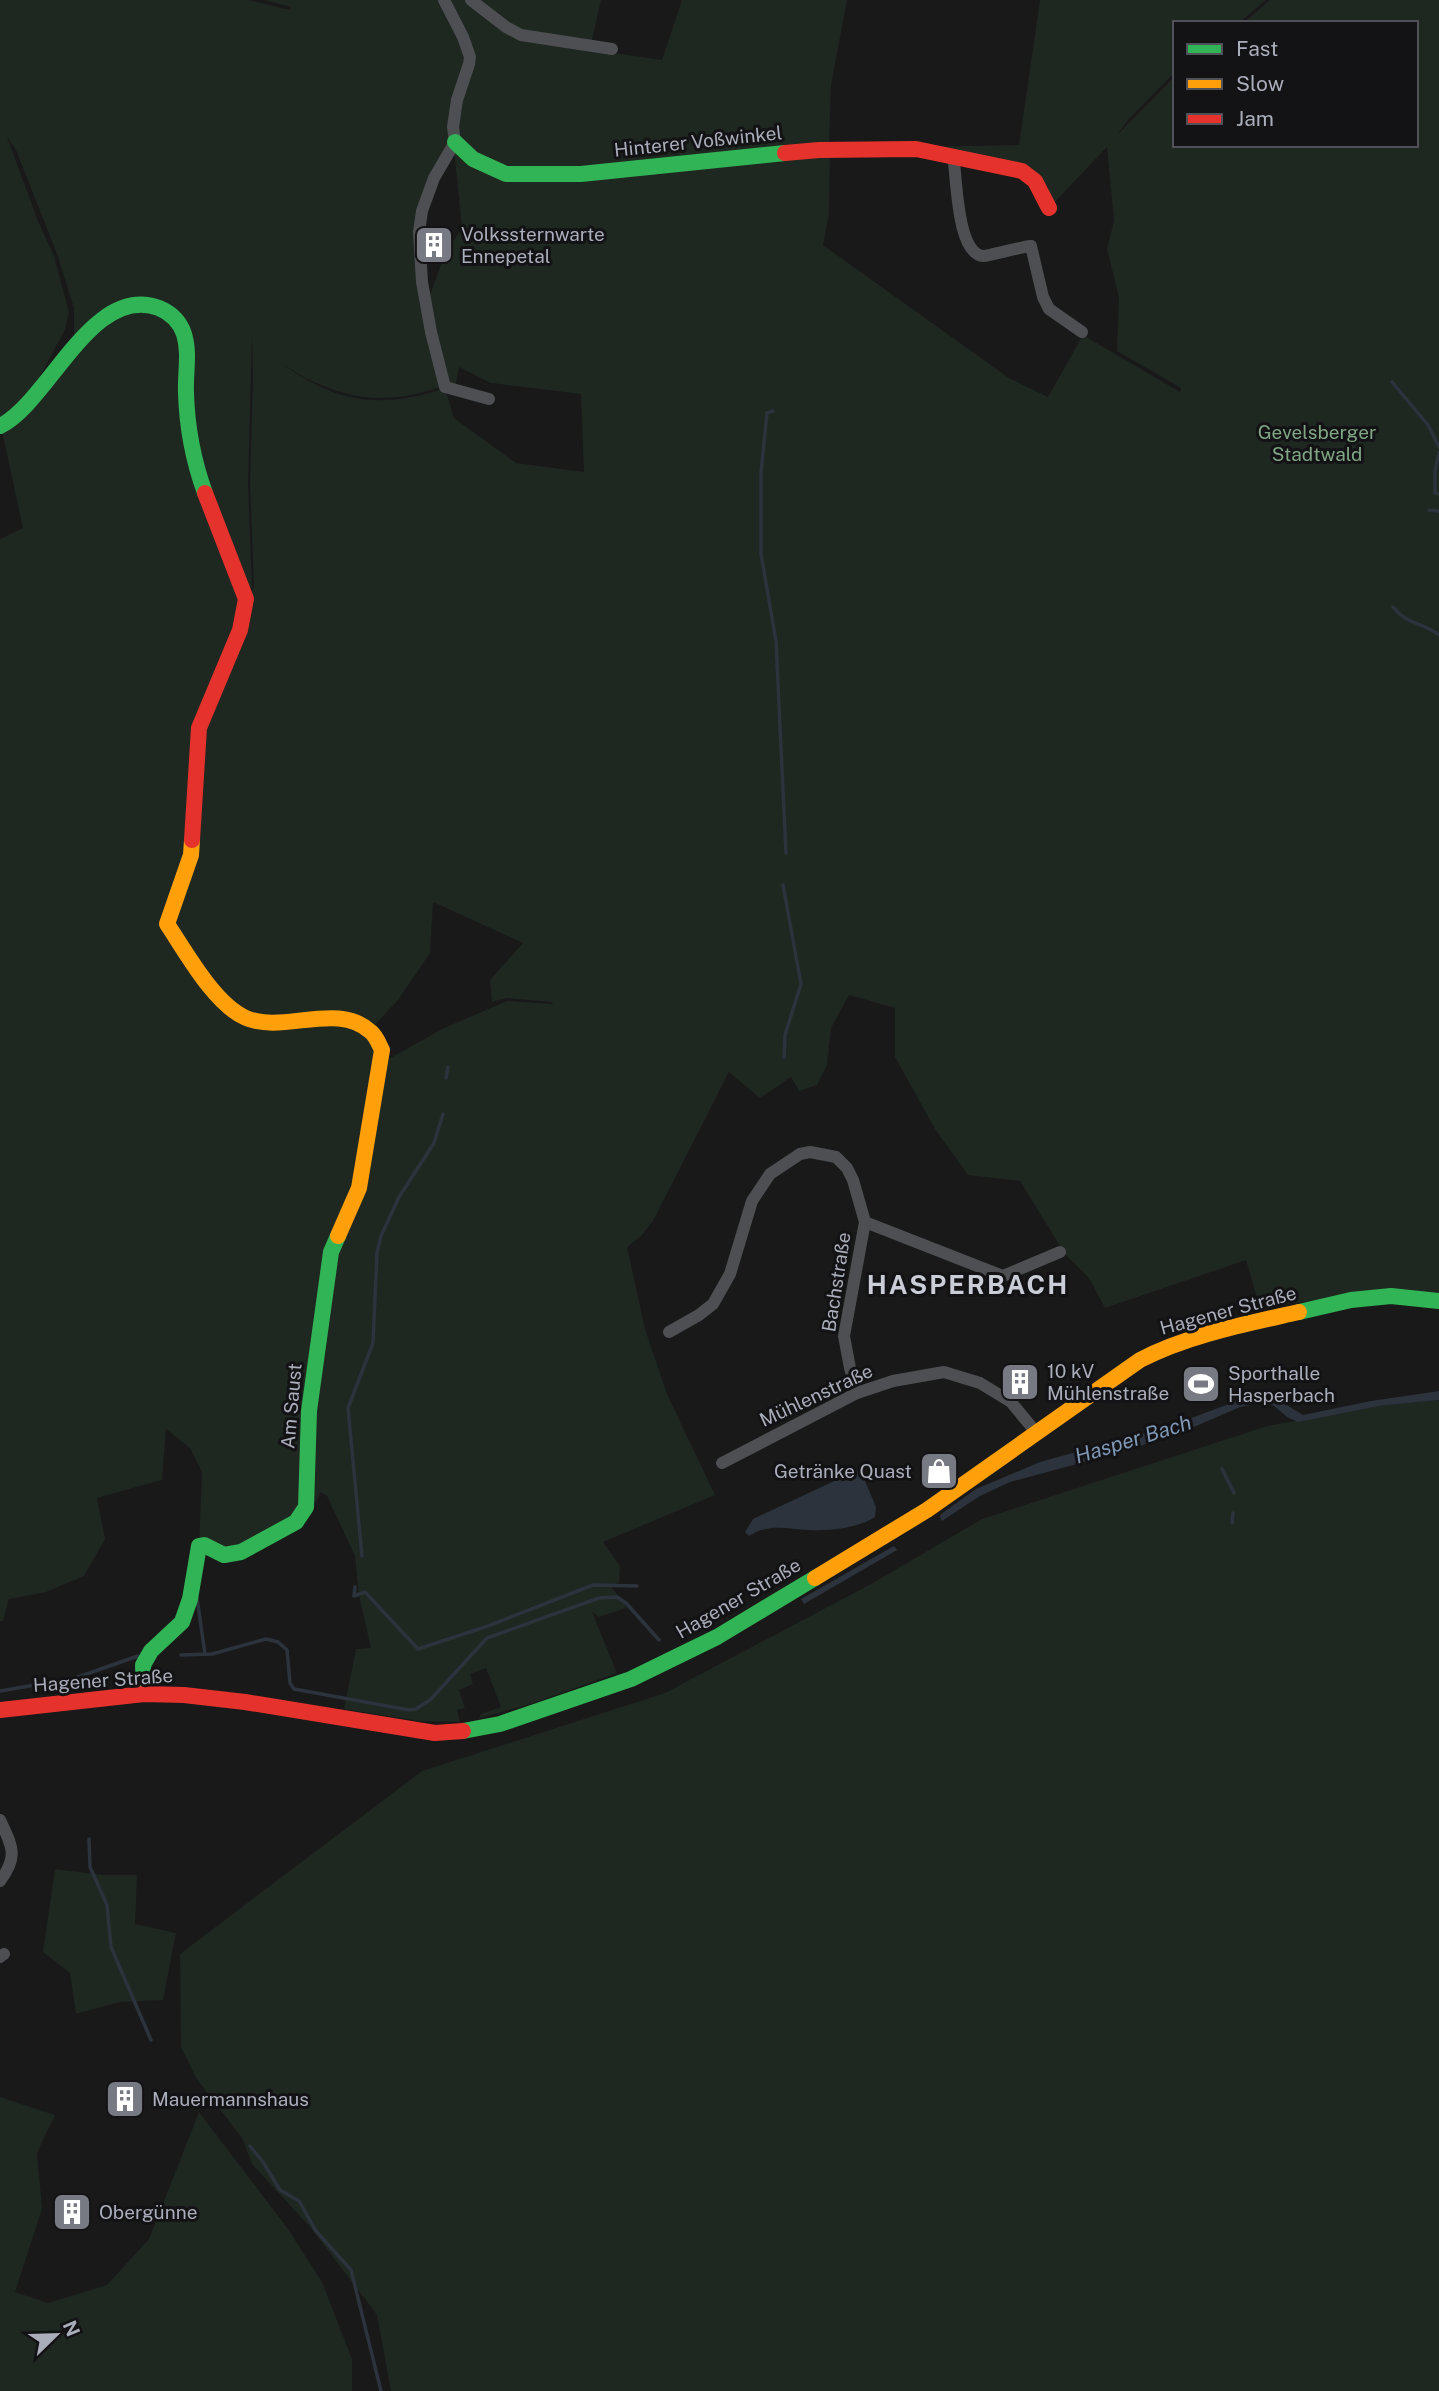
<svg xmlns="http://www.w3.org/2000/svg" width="1439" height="2391" font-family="'Public Sans',sans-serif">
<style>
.green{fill:#1f2721;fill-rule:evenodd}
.water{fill:#2c333c}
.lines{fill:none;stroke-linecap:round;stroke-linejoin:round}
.stream{stroke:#2c333c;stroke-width:3.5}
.street{stroke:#4d4f52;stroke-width:12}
.fast{stroke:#30b455;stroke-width:16}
.slow{stroke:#ff9f0a;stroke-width:16}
.jam{stroke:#e5322d;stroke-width:16}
.labels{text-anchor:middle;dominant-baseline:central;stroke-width:6;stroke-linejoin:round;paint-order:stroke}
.street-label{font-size:19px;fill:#aaaeba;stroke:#131315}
.poi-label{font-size:19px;fill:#aaaeba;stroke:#131315;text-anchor:start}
.park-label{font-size:19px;fill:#81a686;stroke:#131315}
.water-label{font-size:21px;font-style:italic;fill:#8199b6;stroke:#131315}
.district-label{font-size:26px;font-weight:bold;letter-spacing:2px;fill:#cbcdd6;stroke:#131315}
</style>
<rect width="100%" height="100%" fill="#191919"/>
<g class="green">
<path d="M0 0H249L290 10 291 7 264 0H443C452 19 470 42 468 64L455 100 451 128 453 141 432 178 424 198 417 233 420 284 429 334 444 386C391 404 357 402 307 379 299 375 291 368 284 365 338 404 383 409 445 388L454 418 516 463 584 472 581 394 491 383 459 367 455 388 446 384 428 301 445 253 462 228 454 149 456 147 470 160 487 169 505 176 581 175 830 151 829 214 823 245 1009 378 1048 397 1083 335 1180 392 1181 388 1117 351 1119 298 1107 249 1114 221 1107 147 1049 208 1035 181 1023 169 915 147 1019 145 1040 0H1266L1239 23H1175V72L1129 119 1116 136 1175 76V145H1416V23H1243L1270 0H1439V1296L1390 1290 1260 1308 1246 1260 1105 1308 1089 1278 1065 1254 1020 1181 968 1175 935 1129 895 1057V1008L849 995 831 1028 827 1065 817 1085 799 1091 791 1077 760 1098 729 1072 653 1221 641 1236 627 1247 645 1329 667 1394 715 1495 603 1542 620 1566 619 1582 612 1588 624 1602 626 1608 599 1617 592 1612 617 1673 531 1704 479 1718 481 1714 501 1707 486 1668 470 1674 473 1684 459 1690 465 1708 457 1710 460 1722 419 1721 344 1709 356 1649 371 1648 359 1596 355 1556 327 1496 320 1492 319 1497C312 1505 305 1516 296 1522 282 1532 240 1556 225 1555 215 1555 210 1545 199 1546L202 1472 190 1448 166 1429 162 1480 97 1498 105 1539 84 1576 46 1592 9 1599 3 1621H0V539L23 528 1 426 24 413 46 382 87 335 118 311 139 306 169 316 179 325 186 345 185 393 188 435 193 467 229 557 232 556C217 520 200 484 193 445 189 424 188 402 188 381 188 367 190 352 187 338 184 325 176 316 164 311 124 292 99 319 74 348V308L57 254 16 150 7 137 38 221 54 256 69 312 65 330 33 389 16 414 0 418ZM252 333 253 382 250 483 254 587 247 598 246 617 205 713 194 805 199 728 203 711 244 617 245 599 252 587 248 483ZM433 902 523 943 490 980 492 1002 506 998 552 1002 553 1004 507 1001 442 1029 380 1064 372 1132 360 1188 333 1252 315 1372 330 1253 358 1188 380 1049 369 1029 350 1020 266 1023 351 1018 372 1028 398 1000 430 953Z"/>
<path d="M446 0H470L504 28 614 53 662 60 682 0H847L831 85 829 147 653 163 507 172 474 158 455 127 471 65Z"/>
<path d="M473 0H601L591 44 522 33Z"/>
<path d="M1439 1400V2391H391L377 2315 311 2228 252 2164 242 2138 196 2078 181 2047 180 1954 422 1771 665 1693 871 1584 982 1519 1267 1426 1379 1406Z"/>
<path d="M55 1869 102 1875H137L135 1924 176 1933 163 2000 120 2002 76 2014 70 1973 43 1952Z"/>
<path d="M0 2097 55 2115 37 2153 42 2209 15 2292 48 2303 107 2285 149 2239 199 2112 288 2229 322 2282 352 2359V2391H0Z"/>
</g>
<g class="water">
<path d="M1439 1391V1400L1379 1406 1298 1422 1287 1417 1273 1405 1256 1404 1240 1407 1187 1430 1125 1451 1010 1482 980 1496 942 1521 940 1517 941 1514 976 1489 1040 1462 1167 1427 1237 1401 1257 1397 1277 1399 1303 1415 1371 1401Z"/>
<path d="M860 1469 876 1507 875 1517C858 1528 830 1531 809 1530 787 1529 769 1523 749 1536L745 1532 753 1519Z"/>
<path d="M894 1546 897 1550 804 1604 801 1599Z"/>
</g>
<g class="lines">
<g class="stream">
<path d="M1392 382 1428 425 1439 447"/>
<path d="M773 411 767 413 761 473V554L776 641 786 853"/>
<path d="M1439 453 1435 471V493L1439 494"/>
<path d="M1429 510 1439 511"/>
<path d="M1393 607C1407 625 1423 622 1439 635"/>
<path d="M783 885 801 984 785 1035 784 1057"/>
<path d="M446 1078 448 1067"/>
<path d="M1222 1469 1234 1493"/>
<path d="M1232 1523 1233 1513"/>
<path d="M362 1556 348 1408 373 1343 377 1253 381 1236 399 1197 434 1143 443 1114"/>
<path d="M355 1587 354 1596 365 1592 418 1649 488 1626 593 1585 637 1586"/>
<path d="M197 1598 205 1654"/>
<path d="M181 1655 212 1654 266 1639 278 1642 287 1650 290 1683 294 1689 409 1710 416 1709 430 1700 487 1638 599 1598 617 1597 626 1603 659 1640"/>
<path d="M0 1691 75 1678 138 1656"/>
<path d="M89 1839 90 1867 107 1905 111 1947 151 2040"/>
<path d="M250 2146 263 2162 280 2190 299 2201 316 2231 351 2270 381 2391"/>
</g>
<g class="street">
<path d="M444 0 463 37 470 57 469 64 457 100 453 127 455 142 434 178 422 211 419 232 422 282 431 332 445 387 489 399"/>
<path d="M471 0 506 27 521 35 612 49"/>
<path d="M953 156C957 175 956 253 983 256 988 256 1021 247 1031 246L1043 297 1049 309 1082 332"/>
<path d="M865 1222 1003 1276 1060 1252"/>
<path d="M669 1332 699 1315 713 1304 730 1274 752 1201 770 1174 800 1154 810 1152 836 1157 847 1168 853 1180 865 1222 844 1336 850 1368 857 1393"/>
<path d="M722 1463 857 1393 893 1381 944 1372 980 1383 1011 1402 1035 1431"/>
<path d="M0 1820C12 1846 19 1856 0 1881"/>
<path d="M0 1957 4 1954"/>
</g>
<g class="fast">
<path d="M455 142 473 159 506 174H581L785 153"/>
<path d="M0 426C49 402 92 283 159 308 171 313 180 322 184 334 190 353 185 374 186 393 187 428 193 460 205 493"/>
<path d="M1299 1312 1351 1300 1391 1296 1439 1301"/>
<path d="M144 1694 143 1665 151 1651 182 1622 190 1599 199 1546 204 1545 224 1555 241 1552 296 1522 306 1507 309 1411 331 1252 338 1236"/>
<path d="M463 1731 500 1724 631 1679 717 1637 815 1578"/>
</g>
<g class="slow">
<path d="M192 840 191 855 167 924C186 952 214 1004 246 1018 284 1034 338 1001 371 1032 376 1036 379 1044 382 1050L359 1188 338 1236"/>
<path d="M815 1578 927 1510 1140 1360C1188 1335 1246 1324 1299 1312"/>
</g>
<g class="jam">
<path d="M785 153 819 150 916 149 1022 171 1035 181 1049 208"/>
<path d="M192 840 199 728 240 630 246 599 205 493"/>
<path d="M0 1710 144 1694 184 1695 245 1702 435 1733 463 1731"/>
</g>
</g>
<defs>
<g id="building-square" transform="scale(2.0125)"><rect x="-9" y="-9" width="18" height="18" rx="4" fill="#777a82" stroke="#131315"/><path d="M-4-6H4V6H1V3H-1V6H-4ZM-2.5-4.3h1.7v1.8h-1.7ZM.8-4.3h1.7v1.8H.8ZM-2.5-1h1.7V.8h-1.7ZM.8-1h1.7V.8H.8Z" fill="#fff"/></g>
<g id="stadium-square" transform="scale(2.0125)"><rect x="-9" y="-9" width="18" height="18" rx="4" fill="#777a82" stroke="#131315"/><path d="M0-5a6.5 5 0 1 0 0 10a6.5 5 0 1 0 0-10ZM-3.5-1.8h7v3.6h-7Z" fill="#fff"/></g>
<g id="shop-square" transform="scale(2.0125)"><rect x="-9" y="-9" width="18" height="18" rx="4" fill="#777a82" stroke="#131315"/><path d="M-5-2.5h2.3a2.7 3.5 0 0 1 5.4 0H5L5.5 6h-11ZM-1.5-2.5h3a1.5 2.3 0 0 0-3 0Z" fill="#fff"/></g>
</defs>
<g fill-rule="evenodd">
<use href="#building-square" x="434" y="245"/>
<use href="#building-square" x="1020" y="1382"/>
<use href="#stadium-square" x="1201" y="1384"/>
<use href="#shop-square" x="939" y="1471"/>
<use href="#building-square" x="125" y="2099"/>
<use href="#building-square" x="72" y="2212"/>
</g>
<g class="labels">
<g class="street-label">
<text transform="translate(698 141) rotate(-6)">Hinterer Voßwinkel</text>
<text transform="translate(836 1282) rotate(-81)">Bachstraße</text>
<text transform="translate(1228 1310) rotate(-15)">Hagener Straße</text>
<text transform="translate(816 1395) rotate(-25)">Mühlenstraße</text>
<text transform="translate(291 1406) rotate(-85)">Am Saust</text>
<text transform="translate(738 1598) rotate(-30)">Hagener Straße</text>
<text transform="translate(103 1680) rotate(-4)">Hagener Straße</text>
</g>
<g class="poi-label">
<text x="461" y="234">Volkssternwarte<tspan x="461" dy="22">Ennepetal</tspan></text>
<text x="1047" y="1371">10 kV<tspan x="1047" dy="22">Mühlenstraße</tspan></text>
<text x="1228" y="1373">Sporthalle<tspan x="1228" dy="22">Hasperbach</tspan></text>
<text x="912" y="1471" text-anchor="end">Getränke Quast</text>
<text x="152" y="2099">Mauermannshaus</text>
<text x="99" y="2212">Obergünne</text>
</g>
<g class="park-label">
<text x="1317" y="432">Gevelsberger<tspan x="1317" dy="22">Stadtwald</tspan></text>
</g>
<g class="water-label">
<text transform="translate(1133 1439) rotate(-17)">Hasper Bach</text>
</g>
<g class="district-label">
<text x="968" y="1284">HASPERBACH</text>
</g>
</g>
<rect x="1173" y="21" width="245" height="126" fill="#131315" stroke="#4f5157" stroke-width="2"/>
<rect x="1187" y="44" width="35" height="10" fill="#30b455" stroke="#4f5157" stroke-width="2"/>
<text x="1236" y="56" font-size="21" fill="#aaaeba">Fast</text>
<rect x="1187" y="79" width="35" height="10" fill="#ff9f0a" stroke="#4f5157" stroke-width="2"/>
<text x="1236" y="91" font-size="21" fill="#aaaeba">Slow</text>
<rect x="1187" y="114" width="35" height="10" fill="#e5322d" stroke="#4f5157" stroke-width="2"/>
<text x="1236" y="126" font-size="21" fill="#aaaeba">Jam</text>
<g transform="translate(56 2335) rotate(67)" stroke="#131315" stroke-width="5" paint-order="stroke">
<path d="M0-5L12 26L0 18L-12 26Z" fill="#aaaeba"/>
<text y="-10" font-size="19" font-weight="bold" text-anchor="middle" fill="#aaaeba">N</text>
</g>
</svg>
